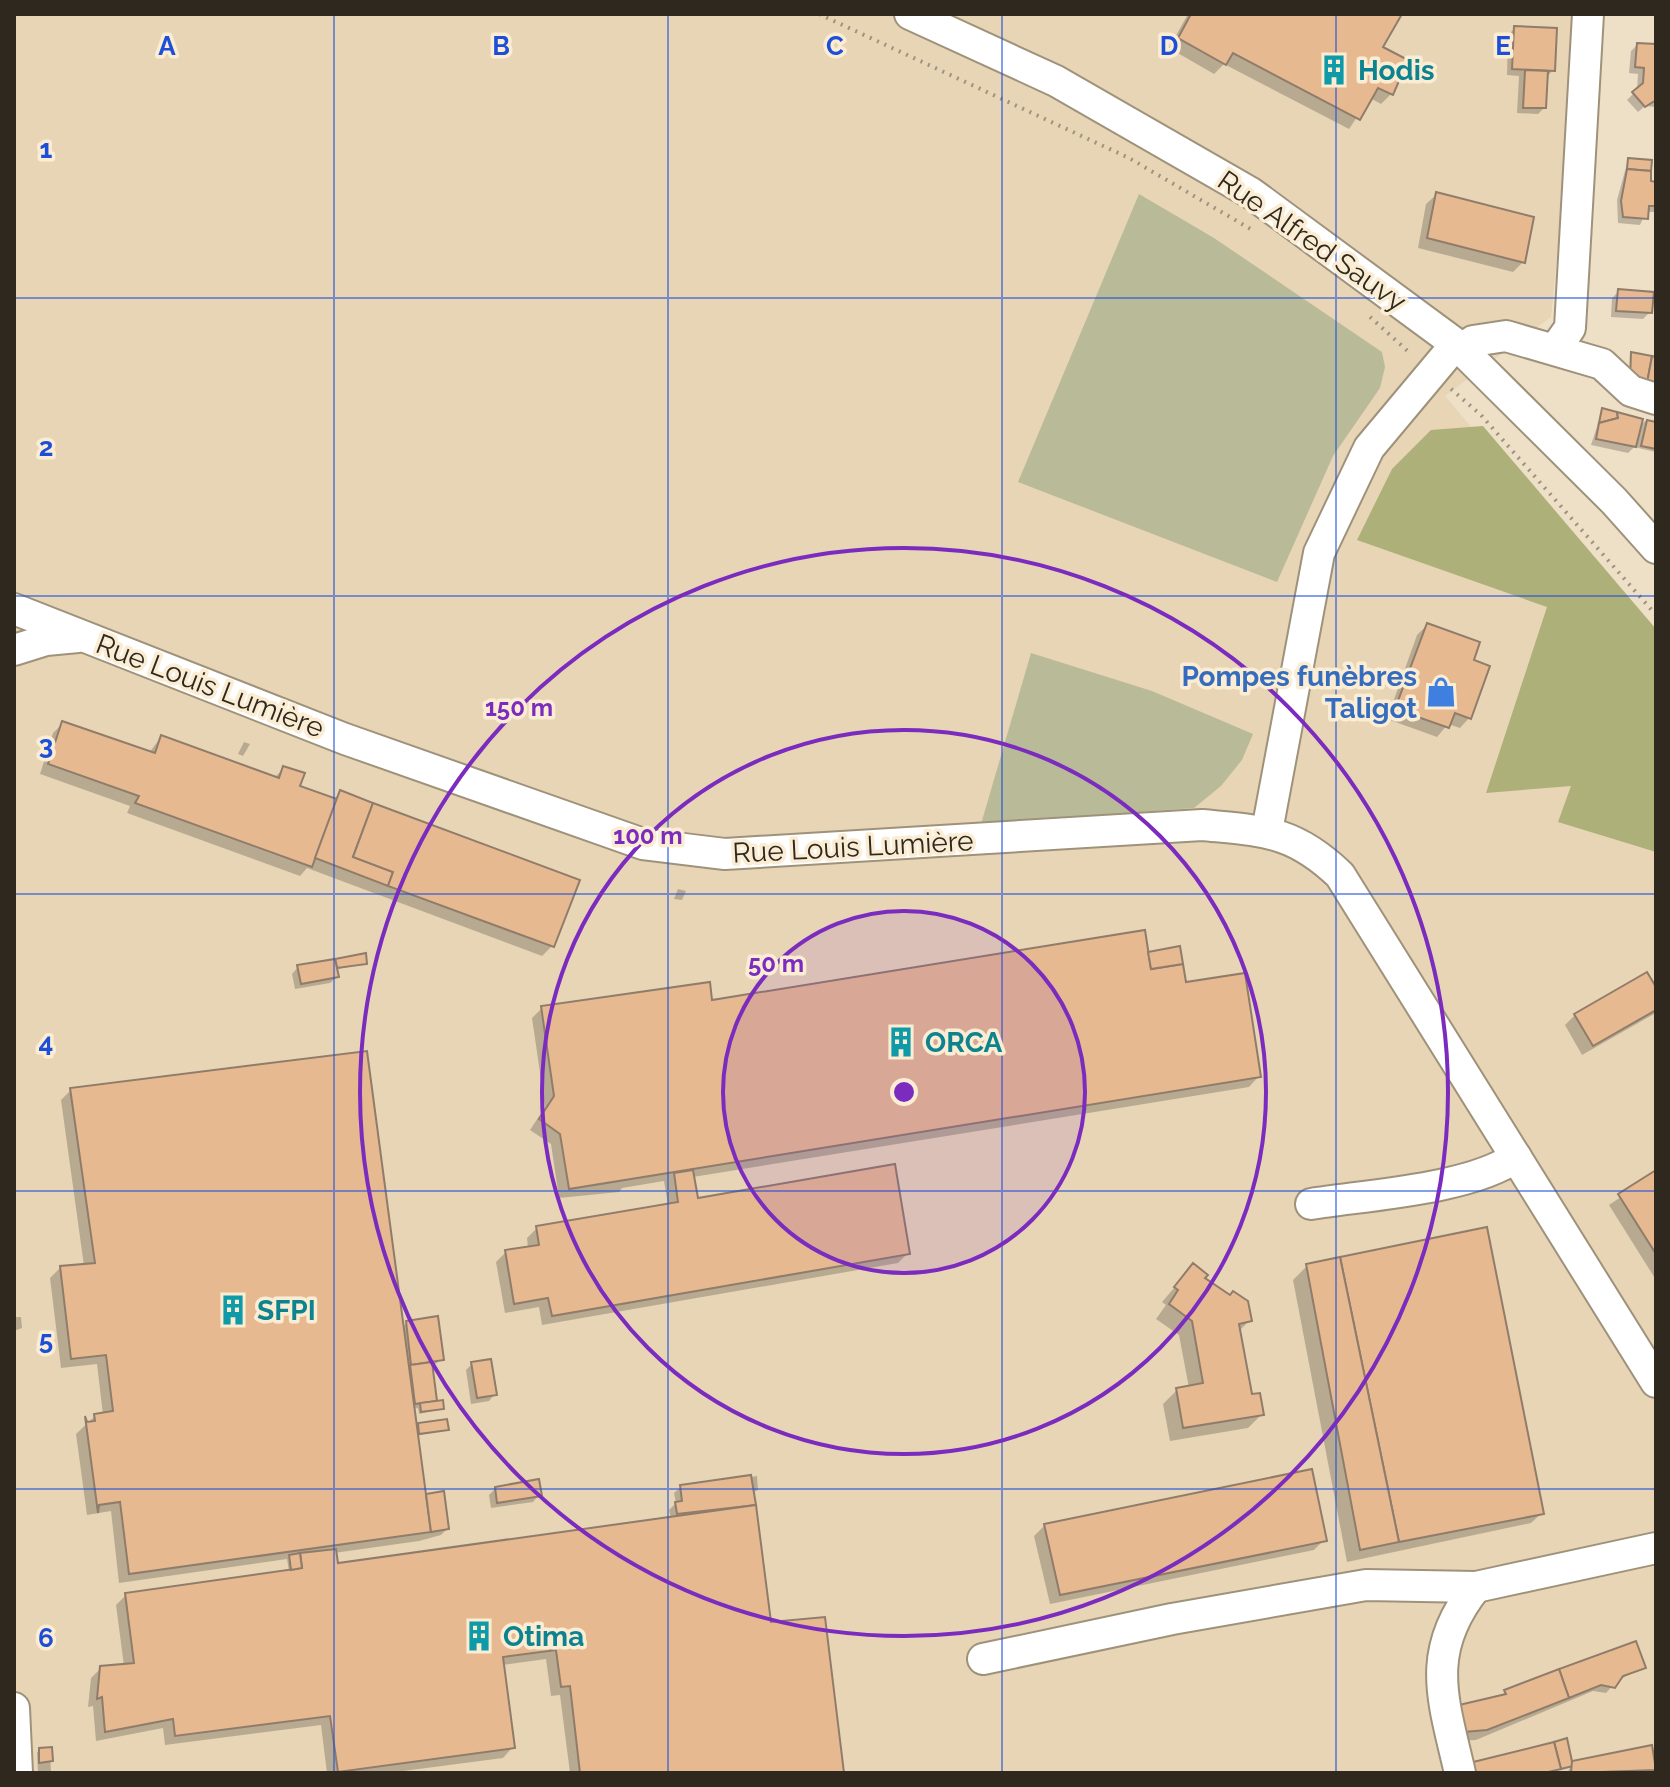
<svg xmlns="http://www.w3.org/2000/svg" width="1670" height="1787" font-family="Raleway,sans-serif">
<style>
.built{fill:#e7d5b6}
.green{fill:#b9bb98}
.forest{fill:#adb078}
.shadow{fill:#0003}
.building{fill:#e6b991;stroke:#907c6a;stroke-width:2}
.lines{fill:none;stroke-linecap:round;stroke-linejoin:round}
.street-casing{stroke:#9f927b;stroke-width:34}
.path{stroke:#9e9381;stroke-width:4;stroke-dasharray:2 6;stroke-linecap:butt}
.street{stroke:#fff;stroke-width:30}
.grid{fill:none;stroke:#1d4ed8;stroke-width:2;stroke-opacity:0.55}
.ring{fill:none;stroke:#7b2cbf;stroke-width:4}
.labels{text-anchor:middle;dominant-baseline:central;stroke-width:7;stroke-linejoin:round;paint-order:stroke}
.culture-label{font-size:28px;font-weight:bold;fill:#0d838f;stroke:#fbedd4;text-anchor:start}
.street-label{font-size:28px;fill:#2e281f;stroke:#fbedd4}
.shop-label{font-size:28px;font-weight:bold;fill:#366cbe;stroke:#fbedd4;text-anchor:end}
.grid-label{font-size:26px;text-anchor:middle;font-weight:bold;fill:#1d4ed8;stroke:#fbedd4;stroke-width:7;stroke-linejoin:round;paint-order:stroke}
.centre{fill:#7b2cbf;stroke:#fbedd4;stroke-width:4}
.ring-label{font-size:24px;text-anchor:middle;font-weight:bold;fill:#7b2cbf;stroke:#fbedd4;stroke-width:7;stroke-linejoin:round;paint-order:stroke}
</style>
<rect width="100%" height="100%" fill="#eedfc7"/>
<path class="built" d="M14 14H1581L1551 317 1445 396 1656 645V1773H14Z"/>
<g class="green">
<path d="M1139 194 1214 238 1382 352 1385 367 1380 388 1333 456 1277 582 1018 482Z"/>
<path d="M1031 653 1152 691 1253 734 1242 760 1221 786 1194 808 981 824Z"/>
</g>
<path class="forest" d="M1483 426 1656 629V852L1558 822 1571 786 1486 793 1547 607 1357 540 1392 469 1431 430Z"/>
<g class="shadow">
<path d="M1188 14H1400L1380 48 1391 94 1381 104 1370 98 1349 129 1224 64 1214 74 1169 48Z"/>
<path d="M1515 28 1553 70 1547 77 1544 108 1538 114 1517 113 1519 76 1507 75 1508 35Z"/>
<path d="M1637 45 1656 46V107L1645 106 1638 112 1627 100 1637 90 1638 74 1629 73 1631 51Z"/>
<path d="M1628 160 1648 183 1656 184V212H1646L1640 225 1618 223 1617 200Z"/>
<path d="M1437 194 1523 262 1513 272 1418 248 1426 204Z"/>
<path d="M1619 291 1650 312 1643 319 1611 317 1612 298Z"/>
<path d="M1602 411 1639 428 1645 421 1656 424V458V452L1634 447 1628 453 1591 445Z"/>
<path d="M1427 625 1471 661 1470 717 1460 728 1448 724 1437 737 1387 719 1417 635Z"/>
<path d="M63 723 149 753 161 737 274 778 284 768 298 787 333 800 341 792 552 946 542 956 307 868 300 876 127 813 130 806 40 774 53 733Z"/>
<path d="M244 742 250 744 243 756 238 754Z"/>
<path d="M678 889 686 891 682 900 674 899Z"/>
<path d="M1146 954 1184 984 1259 1076 1249 1087 693 1177 696 1200 908 1253 898 1263 542 1325 539 1307 505 1313 496 1262 506 1252 528 1249 527 1238 537 1228 668 1205 664 1181 622 1188 619 1192 559 1198 551 1144 530 1130 545 1107 532 1018 542 1008 711 1002Z"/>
<path d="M365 963 335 970 337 977 330 983 295 989 292 974 298 967Z"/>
<path d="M1656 991 1654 1014 1582 1055 1565 1025 1575 1015Z"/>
<path d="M71 1090 402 1327 407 1323 442 1359 431 1367 435 1400 442 1409 419 1414 418 1408 413 1409 415 1428 419 1425 447 1429 416 1436 425 1498 427 1496 447 1529 441 1535 419 1541 334 1553 336 1565 671 1519 669 1510 676 1503 674 1493 681 1487 757 1476 758 1490 752 1493 770 1624 842 1773H570L560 1695 551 1696 546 1659 502 1665 513 1747 503 1758 388 1773H327L321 1725 165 1745 163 1728 96 1741 93 1706 88 1707 91 1678 101 1668 124 1666 116 1605 126 1595 289 1572 287 1559 119 1583 111 1511 87 1515 76 1434 95 1416 103 1415 97 1364 61 1368 50 1278 60 1268 84 1266 61 1100Z"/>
<path d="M1656 1173V1280L1609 1205Z"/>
<path d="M1193 1266 1250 1320 1238 1332 1251 1396 1262 1414 1248 1428 1170 1441 1163 1404 1177 1390 1189 1388 1179 1335 1156 1319 1166 1305 1162 1302Z"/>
<path d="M1307 1266 1542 1513 1531 1523 1347 1562 1293 1280Z"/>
<path d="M16 1317H21L22 1328 14 1331Z"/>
<path d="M472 1364 495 1394 489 1401 471 1404 466 1370Z"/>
<path d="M496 1488 539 1495 533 1502 491 1508 489 1495Z"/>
<path d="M1045 1525 1324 1540 1314 1550 1050 1604 1034 1536Z"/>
<path d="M1643 1667 1617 1681 1606 1693 1593 1691 1476 1740 1454 1741 1506 1691Z"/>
<path d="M50 1749 51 1773H38L37 1752Z"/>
<path d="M1573 1763 1654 1769 1651 1773H1567Z"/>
</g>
<g class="building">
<path d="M1191 14H1402L1383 47 1408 60 1393 95 1378 88 1360 120 1233 53 1226 65 1178 38Z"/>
<path d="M1514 26 1557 28 1555 71 1512 69Z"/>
<path d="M1637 43 1656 44V100L1645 107 1632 92 1643 83 1644 68 1635 67Z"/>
<path d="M1525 70 1548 71 1546 108H1523Z"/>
<path d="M1628 158 1652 160 1651 171 1627 169Z"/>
<path d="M1627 169 1651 171V181L1656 182V206H1649L1648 219 1623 217 1621 201Z"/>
<path d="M1436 192 1534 217 1525 263 1427 238Z"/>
<path d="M1618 289 1654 292 1652 313 1616 311Z"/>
<path d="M1631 352 1652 356 1647 383 1630 380Z"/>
<path d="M1652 356 1656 357V384L1647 383Z"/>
<path d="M1602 408 1617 412 1618 418 1599 423Z"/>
<path d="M1617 412 1643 419 1636 447 1596 439 1599 423 1618 418Z"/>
<path d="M1647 420 1656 422V449L1641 446Z"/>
<path d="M1427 623 1480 642 1474 660 1490 666 1471 719 1455 713 1449 728 1395 709Z"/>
<path d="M62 721 155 753 161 735 279 778 283 766 305 773 300 786 337 799 312 867 135 803 139 796 48 764Z"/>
<path d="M340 790 373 803 353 857 393 872 388 886 315 858Z"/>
<path d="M373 803 580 880 554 947 388 886 393 872 353 857Z"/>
<path d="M1145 930 1151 969 1183 964 1186 982 1245 973 1261 1077 569 1189 560 1134 539 1119 554 1096 541 1006 710 982 712 1000Z"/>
<path d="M1180 946 1183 964 1151 969 1148 952Z"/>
<path d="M366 953 367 964 337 968 335 959Z"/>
<path d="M335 959 339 977 301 984 297 965Z"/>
<path d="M1647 972 1656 987V1010L1593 1046 1574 1014Z"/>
<path d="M367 1051 431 1532 129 1574 120 1502 99 1505 98 1513 85 1416 87 1422 95 1421 94 1414 113 1411 106 1355 71 1359 60 1266 95 1263 70 1088Z"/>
<path d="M895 1164 910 1254 552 1316 548 1298 514 1304 505 1250 539 1245 536 1226 678 1202 674 1173 693 1170 698 1198Z"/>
<path d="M1656 1170V1254L1618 1194Z"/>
<path d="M1487 1227 1544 1514 1399 1542 1340 1257Z"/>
<path d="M1340 1257 1399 1542 1360 1550 1306 1264Z"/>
<path d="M1193 1263 1208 1275 1205 1278 1230 1295 1233 1291 1248 1301 1252 1321 1239 1324 1252 1394 1260 1393 1264 1415 1183 1428 1176 1388 1203 1383 1192 1321 1169 1304 1178 1290 1174 1287Z"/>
<path d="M438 1316 444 1360 411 1365 406 1321Z"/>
<path d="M491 1359 497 1395 477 1398 471 1362Z"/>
<path d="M432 1362 437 1401 415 1404 410 1365Z"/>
<path d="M443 1400 444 1409 421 1412 420 1403Z"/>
<path d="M447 1419 449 1430 419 1434 418 1423Z"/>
<path d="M1312 1469 1327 1541 1060 1595 1044 1524Z"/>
<path d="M751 1475 756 1505 677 1514 675 1502 682 1501 680 1485Z"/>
<path d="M539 1479 542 1496 497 1503 495 1487Z"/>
<path d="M444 1491 449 1529 431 1532 426 1494Z"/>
<path d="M756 1505 771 1622 825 1617 844 1773H580L570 1686 561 1687 556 1650 503 1657 515 1748 338 1772 330 1716 175 1736 173 1719 105 1732 102 1697 97 1699 100 1666 134 1663 125 1593 302 1568 300 1553 336 1549 338 1563Z"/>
<path d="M300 1553 302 1568 291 1570 289 1555Z"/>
<path d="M1636 1641 1646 1668 1623 1676 1615 1688 1601 1685 1569 1698 1559 1669Z"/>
<path d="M1559 1669 1569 1698 1487 1730 1464 1732 1459 1705 1506 1694 1504 1690Z"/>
<path d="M1567 1738 1573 1766 1561 1769 1554 1742Z"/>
<path d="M1554 1742 1561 1769 1544 1773H1471L1469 1763Z"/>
<path d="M1652 1745 1656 1770 1571 1773 1572 1761Z"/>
<path d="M52 1747 53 1761 39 1763V1748Z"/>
</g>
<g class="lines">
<g class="street-casing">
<g id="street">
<path d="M910 14 1056 81 1251 193 1456 344 1614 501 1656 548"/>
<path d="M1555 349 1570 328 1588 14"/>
<path d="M1462 350 1473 341 1506 336 1602 364 1631 391 1656 399"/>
<path d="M14 609 345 739 643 844 725 854 1202 825C1263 831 1293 830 1340 875L1656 1382"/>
<path d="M14 650 46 640 78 637"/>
<path d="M1267 831 1319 553 1369 448 1456 344"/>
<path d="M1311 1204C1368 1195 1471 1189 1516 1157"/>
<path d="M983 1659 1172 1619 1366 1585 1476 1587 1656 1548"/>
<path d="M14 1708 17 1773"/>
<path d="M1460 1773C1443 1699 1424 1652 1476 1587"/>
</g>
</g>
<g class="path">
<path d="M819 14 1129 158 1254 231"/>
<path d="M1370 317 1411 354"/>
<path d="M1451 389 1481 415 1656 615"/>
</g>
<use href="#street" class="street"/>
</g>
<path class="grid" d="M334 14V1773M668 14V1773M1002 14V1773M1336 14V1773M14 298H1656M14 596H1656M14 894H1656M14 1191H1656M14 1489H1656"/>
<circle cx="904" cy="1092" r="181" fill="#7b2cbf" fill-opacity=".12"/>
<g class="ring">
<circle cx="904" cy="1092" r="181"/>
<circle cx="904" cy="1092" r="362"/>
<circle cx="904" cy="1092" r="544"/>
</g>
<defs>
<g id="building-bare" transform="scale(2.4)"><path d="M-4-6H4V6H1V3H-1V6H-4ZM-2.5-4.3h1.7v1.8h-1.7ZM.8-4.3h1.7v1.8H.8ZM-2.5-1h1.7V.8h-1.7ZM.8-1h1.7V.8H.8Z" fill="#0f9aa8" stroke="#fbedd4" stroke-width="2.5" paint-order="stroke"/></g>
<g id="shop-bare" transform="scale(2.4)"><path d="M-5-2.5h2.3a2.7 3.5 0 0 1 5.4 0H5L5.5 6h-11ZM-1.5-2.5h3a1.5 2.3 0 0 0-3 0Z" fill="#3f7fe0" stroke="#fbedd4" stroke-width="2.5" paint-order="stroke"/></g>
</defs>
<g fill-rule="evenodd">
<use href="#building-bare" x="1334" y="70"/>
<use href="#shop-bare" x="1441" y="692"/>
<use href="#building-bare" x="901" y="1042"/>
<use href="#building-bare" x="233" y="1310"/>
<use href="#building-bare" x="479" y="1636"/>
</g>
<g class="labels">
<g class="culture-label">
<text x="1358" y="70">Hodis</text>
<text x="925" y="1042">ORCA</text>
<text x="257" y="1310">SFPI</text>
<text x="503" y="1636">Otima</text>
</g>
<g class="street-label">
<text transform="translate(1312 241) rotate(35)">Rue Alfred Sauvy</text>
<text transform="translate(210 686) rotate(21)">Rue Louis Lumière</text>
<text transform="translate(853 847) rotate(-3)">Rue Louis Lumière</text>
</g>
<g class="shop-label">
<text x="1417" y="676">Pompes funèbres<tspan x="1417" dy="32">Taligot</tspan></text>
</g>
</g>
<g class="grid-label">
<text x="167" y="55">A</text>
<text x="501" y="55">B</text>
<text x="835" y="55">C</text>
<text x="1169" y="55">D</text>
<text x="1503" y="55">E</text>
<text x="46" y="158">1</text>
<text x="46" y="456">2</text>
<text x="46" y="754">3</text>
<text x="46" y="1052">4</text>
<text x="46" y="1349">5</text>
<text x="46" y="1647">6</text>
</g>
<circle cx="904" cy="1092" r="12" class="centre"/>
<g class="ring-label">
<text x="519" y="716">150 m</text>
<text x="648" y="844">100 m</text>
<text x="776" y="972">50 m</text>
</g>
<rect width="1670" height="1787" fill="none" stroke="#2e281f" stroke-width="32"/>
</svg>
